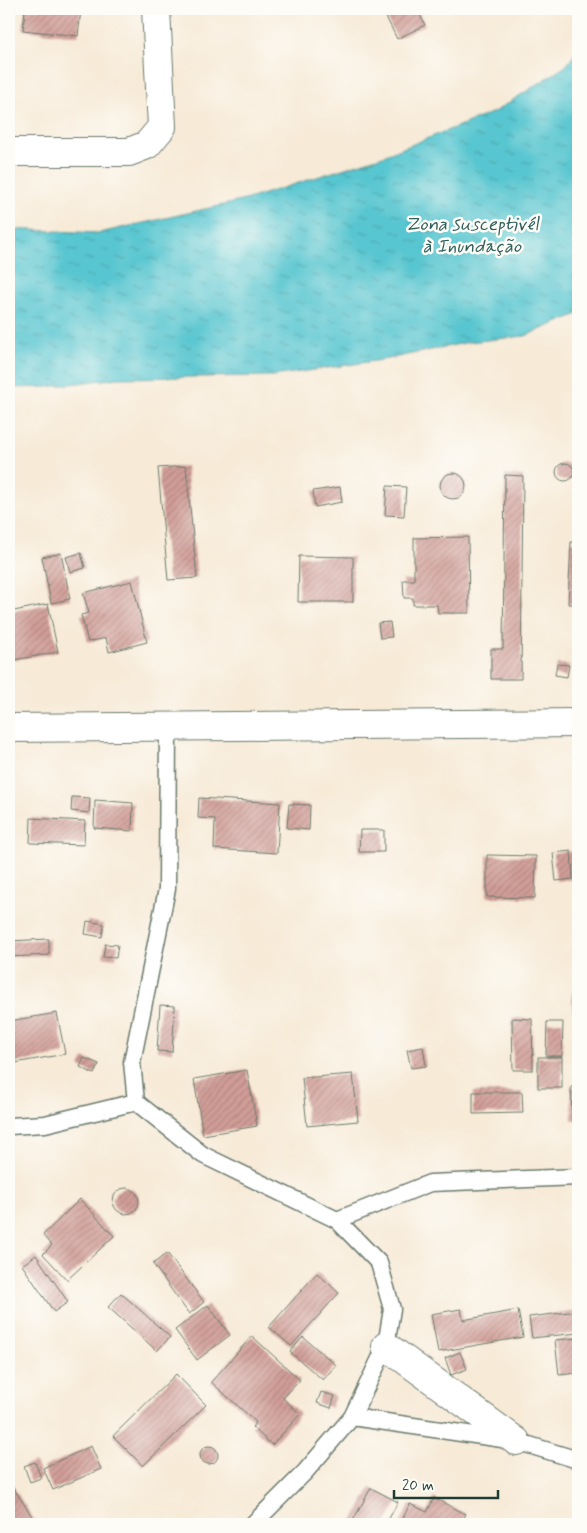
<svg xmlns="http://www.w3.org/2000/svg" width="587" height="1533" font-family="Mynerve,sans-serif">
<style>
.water{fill:url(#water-ripples);stroke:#3c8282}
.building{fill:url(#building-hatch)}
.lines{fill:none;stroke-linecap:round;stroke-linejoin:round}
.lane-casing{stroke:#6b7a6d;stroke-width:19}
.street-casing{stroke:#6b7a6d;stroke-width:30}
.secondary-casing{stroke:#6b7a6d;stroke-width:30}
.lane{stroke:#fff;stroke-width:16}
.street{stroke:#fff;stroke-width:28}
.secondary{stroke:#fff;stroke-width:28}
.labels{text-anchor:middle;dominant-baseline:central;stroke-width:5;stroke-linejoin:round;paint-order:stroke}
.water-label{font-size:19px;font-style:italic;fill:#2e5f5b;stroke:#fdfcf7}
</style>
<defs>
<pattern id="water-ripples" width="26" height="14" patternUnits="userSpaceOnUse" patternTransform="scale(1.25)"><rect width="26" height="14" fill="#59c6d0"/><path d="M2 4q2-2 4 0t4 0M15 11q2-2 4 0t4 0" fill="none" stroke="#49a2aa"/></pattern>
<pattern id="building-hatch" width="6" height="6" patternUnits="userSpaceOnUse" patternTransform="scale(1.25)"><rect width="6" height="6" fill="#d29e98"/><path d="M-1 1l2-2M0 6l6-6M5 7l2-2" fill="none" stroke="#aa827d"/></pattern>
</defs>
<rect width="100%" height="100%" fill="#fdfcf7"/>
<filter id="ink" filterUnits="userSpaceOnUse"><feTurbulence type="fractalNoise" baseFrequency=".02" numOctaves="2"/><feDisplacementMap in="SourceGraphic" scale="10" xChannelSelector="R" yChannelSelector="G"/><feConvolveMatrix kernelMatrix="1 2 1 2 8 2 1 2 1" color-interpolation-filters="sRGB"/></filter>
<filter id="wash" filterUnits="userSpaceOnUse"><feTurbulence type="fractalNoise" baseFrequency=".0096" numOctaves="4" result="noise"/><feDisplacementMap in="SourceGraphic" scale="20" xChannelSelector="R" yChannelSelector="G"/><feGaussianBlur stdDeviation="1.12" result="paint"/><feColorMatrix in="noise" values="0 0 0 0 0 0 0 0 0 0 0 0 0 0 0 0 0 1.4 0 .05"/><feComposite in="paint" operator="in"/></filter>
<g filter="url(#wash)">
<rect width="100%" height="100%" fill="#f7ead7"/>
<path class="water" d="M578 50V314L525 336 469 342 388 359 273 376 118 378 46 387 9 388V229L99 233 245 200 383 156 494 112 566 66Z"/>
<g id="blocks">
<g class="building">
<path d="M25 9H81L78 36 23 30Z"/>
<path d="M382 9H417L425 25 397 39Z"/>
<circle cx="565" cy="472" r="9"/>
<path d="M186 466 197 578 168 580 158 468Z"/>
<circle cx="453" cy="486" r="13"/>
<path d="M505 475 523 476 521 679H491V649H503Z"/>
<path d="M387 486 406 487 404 516 385 515Z"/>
<path d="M340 487 342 502 315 507 313 491Z"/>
<path d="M468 537 469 613H438L437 605H413V598H404L403 580H414V538Z"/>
<path d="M571 542 578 543V604H568Z"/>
<path d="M61 553 70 599 51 603 42 557Z"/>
<path d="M81 553 85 568 70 572 66 557Z"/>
<path d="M299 556 353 557V602H298Z"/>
<path d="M132 581 147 642 109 652 106 638 88 642 81 615 89 613 83 593Z"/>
<path d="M48 604 58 652 9 661V612Z"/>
<path d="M390 622 392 637 380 638 378 623Z"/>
<path d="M557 664 569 665 567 677 555 675Z"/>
<path d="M72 797 90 798 89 813 71 811Z"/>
<path d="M199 798 280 803 277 853 214 849 215 819 198 818Z"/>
<path d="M95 800 133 803 132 831 94 828Z"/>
<path d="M289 804 310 805 309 830 287 828Z"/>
<path d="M31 818 85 821 84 845 30 843Z"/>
<path d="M360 830H384V852H359Z"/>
<path d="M571 851 573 879 556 881 553 853Z"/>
<path d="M487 855 536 856 535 898 487 897Z"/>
<path d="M87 921 104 924 102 937 85 934Z"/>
<path d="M49 939V955L9 957V941Z"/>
<path d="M105 944 118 945 116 958 103 957Z"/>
<path d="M572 992H578V1013H573Z"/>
<path d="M160 1005 175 1006 172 1052 157 1051Z"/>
<path d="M57 1013 65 1054 9 1064V1036H10L9 1021Z"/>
<path d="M512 1018 532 1019 533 1070H513Z"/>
<path d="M547 1022H563L562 1056H546Z"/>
<path d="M423 1047 426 1066 411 1068 407 1050Z"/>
<rect x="538" y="1057" width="24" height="31"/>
<path d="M84 1058 99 1064 94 1074 80 1067Z"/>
<path d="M247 1070 257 1126 203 1135 194 1079Z"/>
<path d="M353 1074 358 1121 307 1126 302 1078Z"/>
<path d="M578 1086V1120H572L571 1087Z"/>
<path d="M473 1092H522L523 1113 473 1114Z"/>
<circle cx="126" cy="1201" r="13"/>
<path d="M80 1199 114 1236 67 1280 43 1254 52 1245 43 1235Z"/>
<path d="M167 1253 204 1302 189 1314 153 1264Z"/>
<path d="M36 1255 68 1302 54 1312 22 1265Z"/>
<path d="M317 1273 339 1293 291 1346 269 1327Z"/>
<path d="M121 1293 170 1337 157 1351 108 1307Z"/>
<path d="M208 1305 230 1335 197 1360 175 1330Z"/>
<path d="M461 1309 463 1320 518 1310 523 1337 438 1352 431 1314Z"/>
<path d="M578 1311V1333L532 1338 529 1317Z"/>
<path d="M252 1336 300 1380 283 1398 300 1414 272 1445 252 1427 256 1422 211 1382Z"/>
<path d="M303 1337 336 1365 323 1380 290 1352Z"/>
<path d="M578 1338V1373L559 1375 555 1340Z"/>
<path d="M460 1352 467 1369 451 1375 445 1358Z"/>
<path d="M176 1374 206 1405 143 1466 113 1436Z"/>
<path d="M321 1392 335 1396 331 1408 317 1403Z"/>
<path d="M91 1446 101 1469 53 1490 43 1468Z"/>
<circle cx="209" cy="1455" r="9"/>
<path d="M35 1462 41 1478 30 1482 24 1466Z"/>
<path d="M9 1481 37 1524H12L9 1519Z"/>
<path d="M371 1488 398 1502 386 1524H351Z"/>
<path d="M434 1498 466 1514 460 1524H400L410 1504 427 1512Z"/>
</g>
</g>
</g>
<g filter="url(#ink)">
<use href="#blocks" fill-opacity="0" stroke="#6b7a6d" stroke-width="1"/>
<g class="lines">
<g class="lane-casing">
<g id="lane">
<path d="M168 727 167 889 132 1062 136 1102 203 1155 337 1220 379 1263 392 1309 386 1346 352 1417 305 1472 253 1524"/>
<path d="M9 1126 45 1124 136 1102"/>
<path d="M337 1220 430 1183 578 1177"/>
<path d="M352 1417 516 1441 578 1460"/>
</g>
</g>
<g class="street-casing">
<g id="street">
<path d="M9 152H129L147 145 162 127 156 9"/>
<path d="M386 1346 516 1441"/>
</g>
</g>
<g class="secondary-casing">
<path id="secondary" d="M9 728 578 723"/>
</g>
<use href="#lane" class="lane"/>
<use href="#street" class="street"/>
<use href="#secondary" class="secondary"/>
</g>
</g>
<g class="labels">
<g class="water-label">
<text x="472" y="224">Zona susceptivél<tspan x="472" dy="22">à Inundação</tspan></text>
</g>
</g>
<rect width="587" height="1533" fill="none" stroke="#fdfcf7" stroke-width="30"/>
<path d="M394 1490v8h104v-8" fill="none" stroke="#1f3d34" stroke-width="2.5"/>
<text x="402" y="1490" font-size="15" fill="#1f3d34" stroke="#fdfcf7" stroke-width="4" paint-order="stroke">20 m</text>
</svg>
